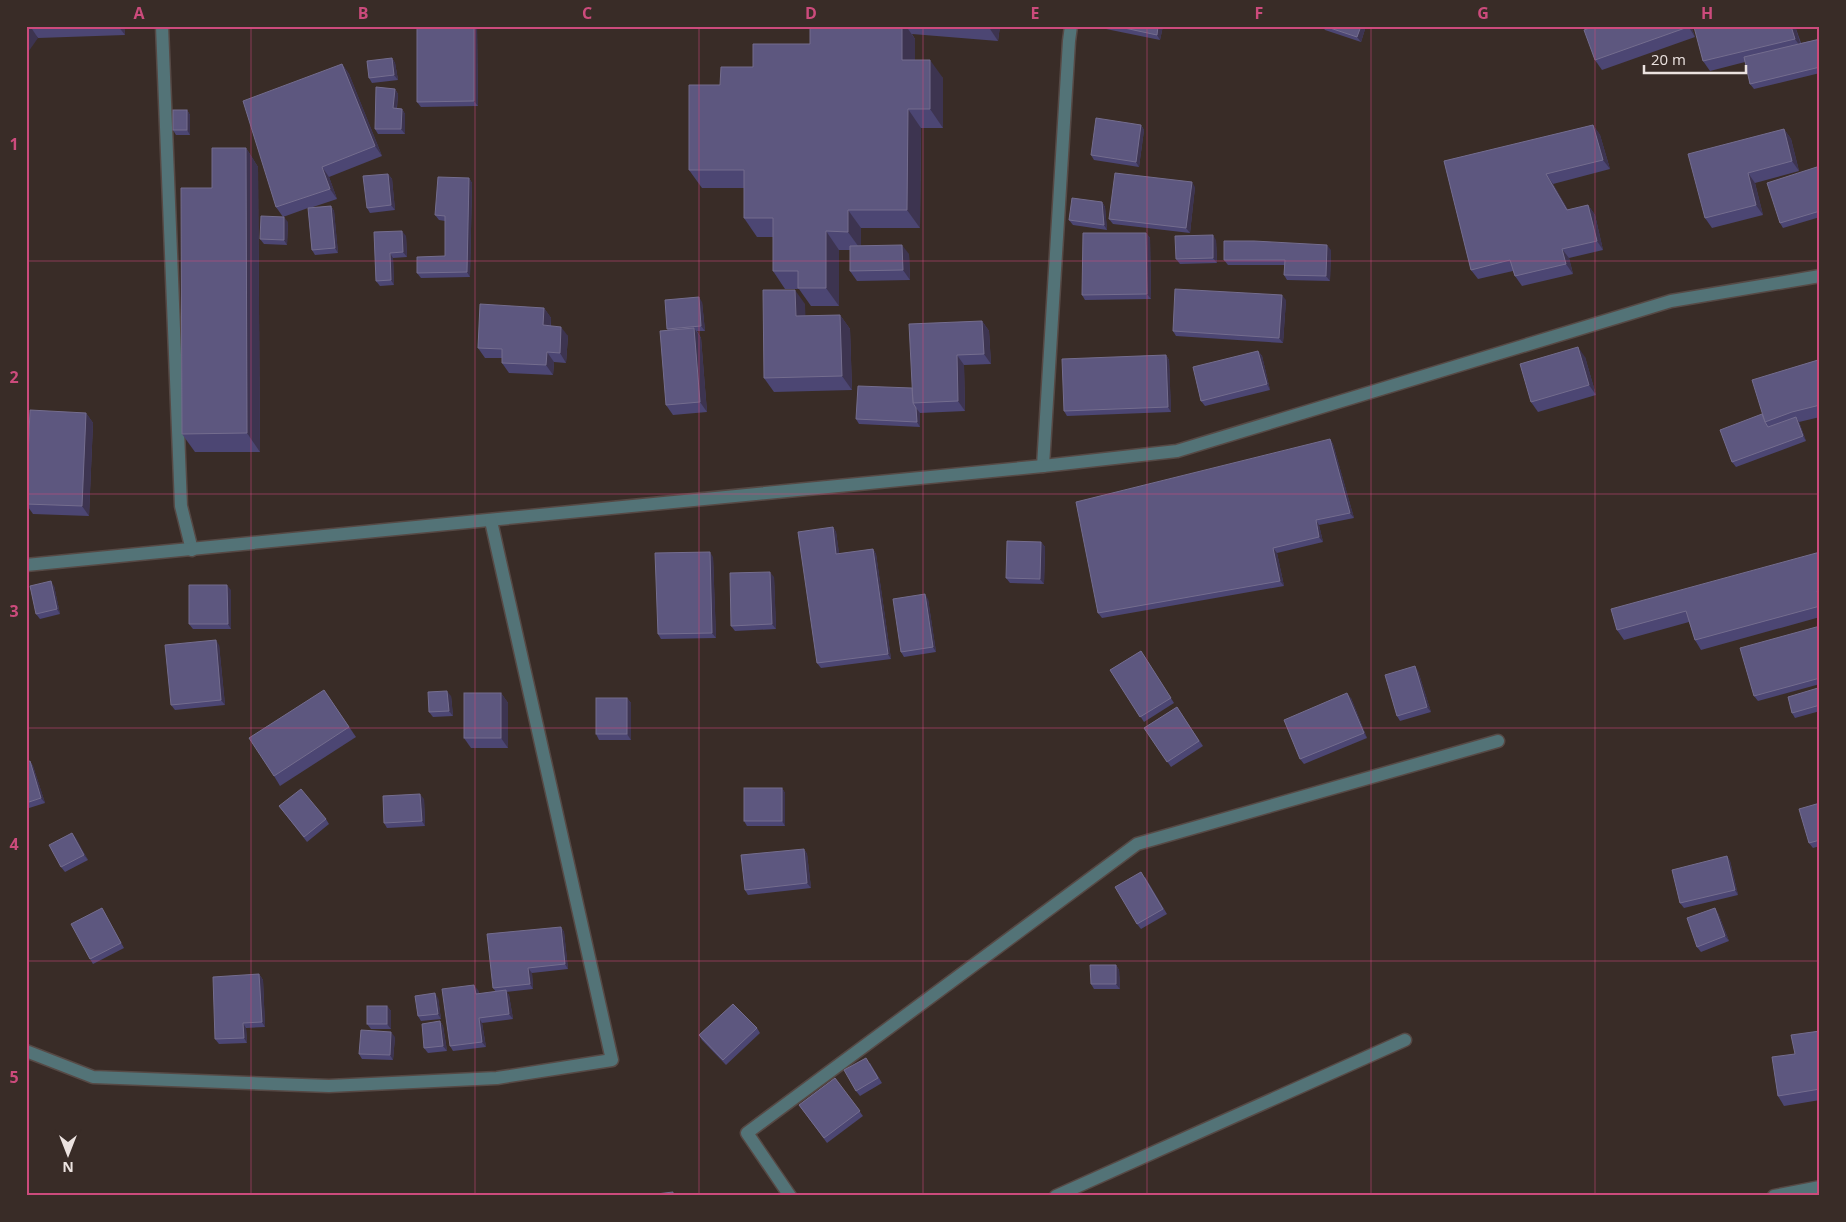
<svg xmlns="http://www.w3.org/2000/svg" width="1846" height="1222" font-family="'Open Sans',sans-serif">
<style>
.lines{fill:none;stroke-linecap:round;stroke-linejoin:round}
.minor-casing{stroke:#564945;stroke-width:15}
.minor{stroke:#537377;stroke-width:12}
.wall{fill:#4c4673}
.shaded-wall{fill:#3d3450}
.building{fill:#5d577f;stroke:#746d8e}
.grid{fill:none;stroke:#cc4b7c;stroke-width:1;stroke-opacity:0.55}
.neatline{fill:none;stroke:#cc4b7c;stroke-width:2}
.grid-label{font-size:16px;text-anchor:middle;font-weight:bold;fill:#cc4b7c}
</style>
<rect width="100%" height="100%" fill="#392c27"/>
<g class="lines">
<g class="minor-casing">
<g id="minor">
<path d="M162 26 181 506 192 550"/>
<path d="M1043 466 1069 41 1071 26"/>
<path d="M26 565 1043 466 1177 451 1671 301 1820 276"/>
<path d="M26 1051 93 1077 329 1086 497 1078 612 1060 491 521"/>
<path d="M790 1196 747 1133 1137 844 1498 741"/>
<path d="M1056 1196 1405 1040"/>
<path d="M1774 1196 1820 1187"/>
</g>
</g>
<use href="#minor" class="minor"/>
</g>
<g class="wall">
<path d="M26 26H124L125 35 38 38Z"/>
<path d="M330 26H376L332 28Z"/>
<path d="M417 26H477L478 106 421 107 417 102Z"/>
<path d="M798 26H1000L998 41 912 34 915 39V60L943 78V128H921L920 228H861V246L909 254 910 280 857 281 850 271V250H839V306H811L799 289H785L773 271V237H757L744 218V188H702L689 170 753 67 810 44V27Z"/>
<path d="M1104 26H1163L1160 40 1106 29Z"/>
<path d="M1322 26H1366L1361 42 1325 30Z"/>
<path d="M1595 26H1691L1695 37 1602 70 1595 60Z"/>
<path d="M1698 26H1795L1801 43 1820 39V73L1754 89 1750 84 1745 62 1710 71 1703 61Z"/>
<path d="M392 58 395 63 398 80 372 83 369 78Z"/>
<path d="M342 64 349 74 382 156 329 177 337 199 310 208 331 206 334 211 338 253 315 255 312 250 308 208 283 217 276 207Z"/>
<path d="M395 89 398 94 397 108 402 109 405 114V134H378L375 129Z"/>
<path d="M187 110 190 115V135H176L173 130Z"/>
<path d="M1141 125 1144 130 1139 167 1094 160 1091 155Z"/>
<path d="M1593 125 1600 135 1610 169 1553 184 1568 210 1588 205 1595 215 1603 250 1569 258 1573 274 1522 286 1515 276 1513 271 1478 279 1471 270 1444 161Z"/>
<path d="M1784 129 1791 139 1799 171 1755 183 1763 215 1712 228 1705 218Z"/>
<path d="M246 148 258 167 260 452H195L182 434 212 188Z"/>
<path d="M1820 166V217L1783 228 1780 223Z"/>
<path d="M388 174 392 179 395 210 370 213 367 208Z"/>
<path d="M469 178 472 183 470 277 421 278 417 273 445 256V221L439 220 435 215Z"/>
<path d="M1195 187 1190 233 1113 224 1109 219Z"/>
<path d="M1102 202 1105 207 1107 230 1073 225 1069 220Z"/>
<path d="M288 222 287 245 264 244 260 239Z"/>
<path d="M374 232 406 236 407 257 393 258 394 285 380 286 376 281Z"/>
<path d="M1146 233 1150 238 1151 299 1085 300 1082 295Z"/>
<path d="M1216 240 1217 263 1180 264 1176 259Z"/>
<path d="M1331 250 1330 281 1287 280 1284 275V265H1228L1224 260Z"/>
<path d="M1286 300 1283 343 1176 336 1173 331Z"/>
<path d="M702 302 705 331H697L701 338 707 412 673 415 666 405 668 330 667 329Z"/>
<path d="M805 304V316L840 315 850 329 852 390 774 392 764 378Z"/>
<path d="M544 308 551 318V326L568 336 566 363 554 362 553 375 509 373 502 363V358H485L478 348Z"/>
<path d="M982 321 989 331 991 364 964 365 965 411 920 413V427L859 424 856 419 912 388Z"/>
<path d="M1258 351 1262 356 1270 390 1205 406 1201 401Z"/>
<path d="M1166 355 1169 360 1171 412 1067 416 1064 411Z"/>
<path d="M1585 357 1596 395 1538 412 1531 402Z"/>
<path d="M1818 360 1820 363V417L1799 422 1806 441 1736 467 1732 462 1762 414Z"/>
<path d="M86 413 93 423 89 516 33 514 26 504V498Z"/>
<path d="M1330 439 1333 444 1354 518 1319 525 1323 542 1277 553 1284 586 1102 618 1098 613Z"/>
<path d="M833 527 836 532 839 554 873 549 876 554 891 659 821 668 817 663Z"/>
<path d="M1041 542 1045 547 1044 584 1010 583 1006 578Z"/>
<path d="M1820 552V617L1701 650 1695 640 1689 622 1624 640 1617 630Z"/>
<path d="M713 557 716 638 661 639 658 634Z"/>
<path d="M774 577 776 629 735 631 731 626Z"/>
<path d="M54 586 60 614 40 619 36 614Z"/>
<path d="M231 590V629H193L189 624Z"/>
<path d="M928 599 936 652 904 657 901 652Z"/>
<path d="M1820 626V684L1758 701 1754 696Z"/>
<path d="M219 645 225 705 175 710 171 705Z"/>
<path d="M1141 651 1174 703 1144 722 1110 670Z"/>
<path d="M1418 671 1431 712 1400 721 1397 716Z"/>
<path d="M324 690 356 737 280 786 274 776Z"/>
<path d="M1820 690V711L1795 718 1792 713Z"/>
<path d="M501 693 508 703V748H471L464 738Z"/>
<path d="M451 696 453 716 433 717 429 712Z"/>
<path d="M627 698 631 703V740H599L596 734Z"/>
<path d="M1351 698 1367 738 1304 764 1300 759Z"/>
<path d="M1177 707 1203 746 1171 767 1144 728Z"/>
<path d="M30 761 33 766 45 803 26 809V762Z"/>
<path d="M782 788 785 793V826H747L744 821Z"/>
<path d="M424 799 425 826 387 828 384 823Z"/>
<path d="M1820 803V846L1813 848 1809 843Z"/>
<path d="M279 806 326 819 329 824 307 842Z"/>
<path d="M72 833 88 860 65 872 61 867Z"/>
<path d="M804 849 807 854 811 888 748 895 745 890Z"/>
<path d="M1727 856 1730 861 1738 895 1684 908 1680 903Z"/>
<path d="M1145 877 1167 914 1141 929 1137 924Z"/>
<path d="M105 913 124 948 93 964 90 959Z"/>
<path d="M1718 913 1729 941 1701 952 1697 947Z"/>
<path d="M561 927 564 932 568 969 532 973 533 989 506 992 509 995 513 1019 482 1023 486 1047 453 1051 450 1046 478 990 479 994 496 992 493 988Z"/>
<path d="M1116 965 1119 970 1120 989H1094L1091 984Z"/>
<path d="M259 974 263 980 265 1027 246 1028 247 1043 219 1044 215 1039Z"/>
<path d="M438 998 441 1019 421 1021 418 1016Z"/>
<path d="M387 1006 391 1011V1029H371L367 1024Z"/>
<path d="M440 1021 443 1026 447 1051 428 1053 424 1048Z"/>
<path d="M757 1028 760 1033 726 1065 702 1040 699 1035Z"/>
<path d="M1820 1031V1100L1784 1106 1778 1096 1795 1054Z"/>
<path d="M395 1037 393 1060 362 1059 359 1054Z"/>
<path d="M870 1063 882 1083 860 1096 856 1091Z"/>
<path d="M835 1078 863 1116 827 1143 799 1105Z"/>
</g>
<g class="shaded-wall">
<path d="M27 26H30L38 38 26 55Z"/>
<path d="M118 26H124L125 35Z"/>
<path d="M474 26H477L478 106 474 101Z"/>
<path d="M902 26H906L915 39V78L902 60Z"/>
<path d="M988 26H1000L998 41Z"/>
<path d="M1158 26H1163L1160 40 1157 35Z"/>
<path d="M1361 26H1366L1361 42 1357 37Z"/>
<path d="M1688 26H1691L1695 37Z"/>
<path d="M1791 26H1795L1802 49 1795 39Z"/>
<path d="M392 58 395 63 398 80 394 75Z"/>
<path d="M930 60 943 78V128L930 109Z"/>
<path d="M342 64 349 74 382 156 375 146Z"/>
<path d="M395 89 398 94 396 113 393 108Z"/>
<path d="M402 109 405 114V134L401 129Z"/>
<path d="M908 109 921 128 920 228 907 210Z"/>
<path d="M187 110 190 115V135L187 130Z"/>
<path d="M1141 125 1144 130 1139 167 1136 162Z"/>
<path d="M1593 125 1600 135 1610 169 1603 160Z"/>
<path d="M1784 129 1791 139 1799 171 1792 161Z"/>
<path d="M246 148 258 167 260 452 247 433Z"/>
<path d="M322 167 329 177 337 199 330 189Z"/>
<path d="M1748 173 1755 183 1763 215 1756 205Z"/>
<path d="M388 174 392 179 395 210 391 205Z"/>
<path d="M1546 174 1553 184 1574 220 1567 210Z"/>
<path d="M469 178 472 183 470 277 467 272Z"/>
<path d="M1192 182 1195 187 1190 233 1186 228Z"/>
<path d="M1102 202 1105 207 1107 230 1104 225Z"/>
<path d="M1588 205 1595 215 1603 250 1597 241Z"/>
<path d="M331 206 334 211 338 253 335 248Z"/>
<path d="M848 210 861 228V250L848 232Z"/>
<path d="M284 217 288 222 287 245 284 240Z"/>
<path d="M402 231 406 236 407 257 403 252Z"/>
<path d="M826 231 839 250V306L826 288Z"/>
<path d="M1146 233 1150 238 1151 299 1147 294Z"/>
<path d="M1213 235 1216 240 1217 263 1213 258Z"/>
<path d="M902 245 909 254 910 280 903 270Z"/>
<path d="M1327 245 1331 250 1330 281 1326 276Z"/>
<path d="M1562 249 1569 258 1573 274 1566 264Z"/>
<path d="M390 253 393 258 394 285 391 280Z"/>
<path d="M795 290 805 304 806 330 796 316Z"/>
<path d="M1282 295 1286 300 1283 343 1279 338Z"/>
<path d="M699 297 702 302 705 331 701 326Z"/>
<path d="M544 308 551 318 550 335 543 325Z"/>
<path d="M840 315 850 329 852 390 842 376Z"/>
<path d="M982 321 989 331 991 364 984 354Z"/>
<path d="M561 327 568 336 566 363 560 353Z"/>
<path d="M694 328 701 338 707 412 700 402Z"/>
<path d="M1578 347 1585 357 1596 395 1589 385Z"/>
<path d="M1258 351 1262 356 1270 390 1267 384Z"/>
<path d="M547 352 554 362 553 375 546 365Z"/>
<path d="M957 355 964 365 965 411 958 401Z"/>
<path d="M1166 355 1169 360 1171 412 1168 407Z"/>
<path d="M916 408 920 413V427L917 422Z"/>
<path d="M86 413 93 423 89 516 82 506Z"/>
<path d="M1796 417 1799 422 1806 441 1803 436Z"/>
<path d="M1330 439 1333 444 1354 518 1350 513Z"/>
<path d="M1316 520 1319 525 1323 542 1319 537Z"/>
<path d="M833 527 836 532 840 559 836 554Z"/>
<path d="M1041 542 1045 547 1044 584 1040 579Z"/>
<path d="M1273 548 1277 553 1284 586 1280 581Z"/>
<path d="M873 549 876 554 891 659 888 654Z"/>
<path d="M710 552 713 557 716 638 712 633Z"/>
<path d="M770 572 774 577 776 629 772 624Z"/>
<path d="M51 581 54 586 60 614 57 609Z"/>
<path d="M227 585 231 590V629L228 624Z"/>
<path d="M925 594 928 599 936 652 933 647Z"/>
<path d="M216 640 219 645 225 705 221 700Z"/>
<path d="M1415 666 1418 671 1431 712 1427 707Z"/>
<path d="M447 691 451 696 453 716 449 711Z"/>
<path d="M501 693 508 703V748L501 738Z"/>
<path d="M1347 693 1351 698 1367 738 1364 733Z"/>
<path d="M627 698 631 703V740L627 734Z"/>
<path d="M30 761 33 766 45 803 41 798Z"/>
<path d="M782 788 785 793V826L782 821Z"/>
<path d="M420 794 424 799 425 826 422 821Z"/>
<path d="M72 833 76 838 88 860 84 855Z"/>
<path d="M804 849 807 854 811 888 807 883Z"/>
<path d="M1727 856 1730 861 1738 895 1735 890Z"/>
<path d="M1715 908 1718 913 1729 941 1725 936Z"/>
<path d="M561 927 564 932 568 969 565 964Z"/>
<path d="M1116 965 1119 970 1120 989 1116 984Z"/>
<path d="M528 968 532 973 533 989 530 984Z"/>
<path d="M259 974 263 980 265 1027 262 1022Z"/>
<path d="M474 985 478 990 480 999 476 994Z"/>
<path d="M506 990 509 995 513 1019 509 1014Z"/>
<path d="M435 993 438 998 441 1019 438 1014Z"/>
<path d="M387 1006 391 1011V1029L387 1024Z"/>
<path d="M479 1018 482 1023 486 1047 482 1042Z"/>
<path d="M440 1021 443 1026 447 1051 443 1046Z"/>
<path d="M243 1023 246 1028 247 1043 244 1038Z"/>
<path d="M391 1032 395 1037 393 1060 390 1055Z"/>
</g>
<g class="building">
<path d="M417 26H474V101L417 102Z"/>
<path d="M810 26H902V60H930V109H908L907 210H848V232L826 231V288H798V271H773V218H744V170H689V85H720L721 67H753V44H810Z"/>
<path d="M1115 26H1158L1157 35Z"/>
<path d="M1324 26H1361L1357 37Z"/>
<path d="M1595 26H1688V27L1595 60 1584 30Z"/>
<path d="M1698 26H1791L1795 39 1703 61 1694 27Z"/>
<path d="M1820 39V67L1750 84 1744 57Z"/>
<path d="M392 58 394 75 369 78 367 61Z"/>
<path d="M342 64 375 146 322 167 330 189 276 207 243 101Z"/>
<path d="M376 87 395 89 393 108 402 109 401 129H375Z"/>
<rect x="173" y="110" width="14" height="20"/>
<path d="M1096 118 1141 125 1136 162 1091 155Z"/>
<path d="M1593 125 1603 160 1546 174 1567 210 1588 205 1597 241 1562 249 1566 264 1515 276 1510 260 1471 270 1444 161Z"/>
<path d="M1784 129 1792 161 1748 173 1756 205 1705 218 1688 154Z"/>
<path d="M212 148H246L247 433 182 434 181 188H212Z"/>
<path d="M1820 166V211L1780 223 1767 183Z"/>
<path d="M1115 173 1192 182 1186 228 1109 219Z"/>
<path d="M388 174 391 205 367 208 363 176Z"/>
<path d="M438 177 469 178 467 272 417 273V257L445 256V216L435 215Z"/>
<path d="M1072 198 1102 202 1104 225 1069 220Z"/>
<path d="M331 206 335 248 312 250 308 208Z"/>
<path d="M261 216 284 217V240L260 239Z"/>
<path d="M402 231 403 252 390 253 391 280 376 281 374 232Z"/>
<path d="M1083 233H1146L1147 294 1082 295Z"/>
<path d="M1213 235V258L1176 259 1175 236Z"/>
<path d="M1224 241H1254L1327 245 1326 276 1284 275 1285 260H1224Z"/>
<path d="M902 245 903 270 850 271V246Z"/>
<path d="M1175 289 1282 295 1279 338 1173 331Z"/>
<path d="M763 290H795L796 316 840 315 842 376 764 378Z"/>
<path d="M699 297 701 326 667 329 665 300Z"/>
<path d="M480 304 544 308 543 325 561 327 560 353 547 352 546 365 502 363V349L478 348Z"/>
<path d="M982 321 984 354 957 355 958 401 913 403 909 324Z"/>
<path d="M694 328 700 402 666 405 660 331Z"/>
<path d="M1578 347 1589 385 1531 402 1520 364Z"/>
<path d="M1258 351 1267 384 1201 401 1193 367Z"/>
<path d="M1166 355 1168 407 1064 411 1062 359Z"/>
<path d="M1818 360 1820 366V405L1792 412 1765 422 1752 380Z"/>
<path d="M858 386 912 388 913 403 916 408 917 422 856 419Z"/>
<path d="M30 410 86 413 82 506 26 504Z"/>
<path d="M1762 414 1765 422 1768 427 1796 417 1803 436 1732 462 1720 430Z"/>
<path d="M1330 439 1350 513 1316 520 1319 537 1273 548 1280 581 1098 613 1076 502Z"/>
<path d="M833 527 836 554 873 549 888 654 817 663 798 532Z"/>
<path d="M1007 541 1041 542 1040 579 1006 578Z"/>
<path d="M710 552 712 633 658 634 655 553Z"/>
<path d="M1820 552V590L1817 591 1820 601V606L1695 640 1686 611 1617 630 1611 609Z"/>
<path d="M770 572 772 624 731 626 730 573Z"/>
<path d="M51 581 57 609 36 614 30 586Z"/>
<path d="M189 585H227L228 624H189Z"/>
<path d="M925 594 933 647 901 652 893 599Z"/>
<path d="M1820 626V678L1754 696 1740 648Z"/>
<path d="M216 640 221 700 171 705 165 645Z"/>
<path d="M1141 651 1171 698 1140 717 1110 670Z"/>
<path d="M1415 666 1427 707 1397 716 1385 675Z"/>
<path d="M1818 688 1820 692V705L1792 713 1788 697Z"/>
<path d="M324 690 349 727 274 776 249 738Z"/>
<path d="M447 691 449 711 429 712 428 692Z"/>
<rect x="464" y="693" width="37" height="45"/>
<path d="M1347 693 1364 733 1300 759 1284 720Z"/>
<rect x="596" y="698" width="31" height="36"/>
<path d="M1177 707 1199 741 1167 762 1144 728Z"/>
<path d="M30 761 41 798 26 803V762Z"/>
<rect x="744" y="788" width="38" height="33"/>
<path d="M301 789 326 819 304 837 279 806Z"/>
<path d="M420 794 422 821 384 823 383 796Z"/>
<path d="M1820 803V840L1809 843 1799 809Z"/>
<path d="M72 833 84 855 61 867 49 845Z"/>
<path d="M804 849 807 883 745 890 741 855Z"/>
<path d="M1727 856 1735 890 1680 903 1672 870Z"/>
<path d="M1141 872 1163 909 1137 924 1115 887Z"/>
<path d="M102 908 121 943 90 959 71 924Z"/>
<path d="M1715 908 1725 936 1697 947 1687 918Z"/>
<path d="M561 927 565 964 528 968 530 984 493 988 487 934Z"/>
<path d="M1090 965H1116V984H1091Z"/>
<path d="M259 974 262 1022 243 1023 244 1038 215 1039 213 977Z"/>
<path d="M474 985 476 994 506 990 509 1014 479 1018 482 1042 450 1046 442 989Z"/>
<path d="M435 993 438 1014 418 1016 415 996Z"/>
<path d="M733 1004 757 1028 723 1060 699 1035Z"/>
<rect x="367" y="1006" width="20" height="18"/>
<path d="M440 1021 443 1046 424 1048 422 1024Z"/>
<path d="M361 1030 391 1032 390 1055 359 1054Z"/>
<path d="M1820 1031V1089L1778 1096 1772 1057 1795 1054 1791 1035Z"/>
<path d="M866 1058 878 1078 856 1091 844 1070Z"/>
<path d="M835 1078 860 1111 824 1138 799 1105Z"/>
<path d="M673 1192V1196H640Z"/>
</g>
<path class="grid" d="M251 26V1196M475 26V1196M699 26V1196M923 26V1196M1147 26V1196M1371 26V1196M1595 26V1196M26 261H1820M26 494H1820M26 728H1820M26 961H1820"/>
<rect width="1846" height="1222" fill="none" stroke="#392c27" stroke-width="55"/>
<g transform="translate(68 1154) rotate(180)" stroke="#392c27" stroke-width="4" paint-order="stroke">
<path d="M0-4L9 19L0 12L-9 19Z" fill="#ece3e0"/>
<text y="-8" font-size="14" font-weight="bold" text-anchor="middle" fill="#ece3e0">N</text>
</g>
<path d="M1644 65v8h102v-8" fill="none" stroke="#ece3e0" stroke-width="2.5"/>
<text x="1651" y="65" font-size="15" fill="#ece3e0" stroke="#392c27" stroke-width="4" paint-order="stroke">20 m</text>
<rect x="28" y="28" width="1790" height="1166" class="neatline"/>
<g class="grid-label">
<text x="139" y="19">A</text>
<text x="363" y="19">B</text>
<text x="587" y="19">C</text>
<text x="811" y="19">D</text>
<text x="1035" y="19">E</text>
<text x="1259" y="19">F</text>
<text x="1483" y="19">G</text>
<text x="1707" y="19">H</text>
<text x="14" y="150">1</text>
<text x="14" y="383">2</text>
<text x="14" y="617">3</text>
<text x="14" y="850">4</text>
<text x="14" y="1083">5</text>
</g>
</svg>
